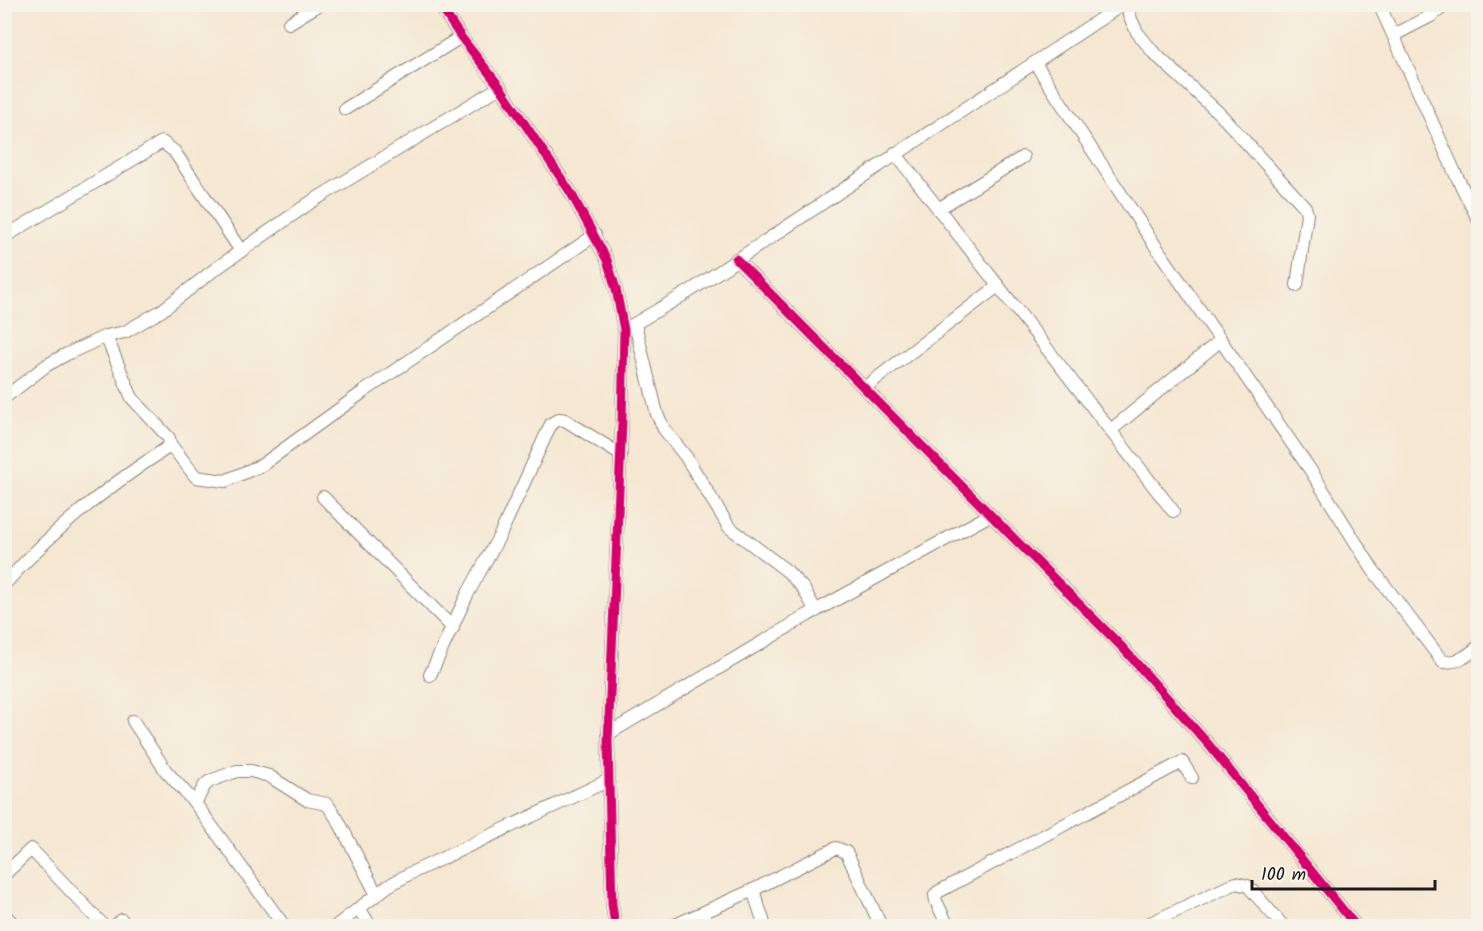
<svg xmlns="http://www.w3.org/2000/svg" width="1483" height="931" font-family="Kalam,sans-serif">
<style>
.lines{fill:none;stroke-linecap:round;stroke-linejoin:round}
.minor-casing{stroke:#888276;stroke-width:14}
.minor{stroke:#fff;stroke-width:12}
.cycleway-casing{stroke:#f7f3e8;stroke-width:13}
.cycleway{stroke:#d6006c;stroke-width:9}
</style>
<rect width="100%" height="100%" fill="#f7f3e8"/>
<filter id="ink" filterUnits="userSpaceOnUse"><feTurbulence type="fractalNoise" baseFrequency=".0167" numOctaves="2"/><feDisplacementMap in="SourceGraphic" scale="12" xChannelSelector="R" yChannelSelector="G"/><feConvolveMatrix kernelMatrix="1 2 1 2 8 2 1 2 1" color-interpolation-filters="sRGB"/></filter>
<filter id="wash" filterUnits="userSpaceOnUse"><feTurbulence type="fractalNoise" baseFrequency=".008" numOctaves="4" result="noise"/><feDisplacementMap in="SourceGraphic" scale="24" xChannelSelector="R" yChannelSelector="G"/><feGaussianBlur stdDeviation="1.35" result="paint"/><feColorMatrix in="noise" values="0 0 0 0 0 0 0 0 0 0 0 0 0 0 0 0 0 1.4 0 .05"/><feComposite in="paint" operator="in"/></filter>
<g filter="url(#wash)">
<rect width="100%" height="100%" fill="#f5e7d1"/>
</g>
<g filter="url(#ink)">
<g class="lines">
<g class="minor-casing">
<g id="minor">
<path d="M439 4 461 37 500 87 571 193 607 260 616 289 624 330 622 422 608 741 612 904 615 926"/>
<path d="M1129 4V15L1137 32 1153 52 1221 115 1305 207 1307 214 1297 285"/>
<path d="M1379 4 1456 175 1478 219"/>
<path d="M289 23 320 4"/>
<path d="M1394 35 1431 16 1447 4"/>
<path d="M1035 63 1152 241 1311 471 1373 570 1443 662C1459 662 1466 657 1478 647"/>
<path d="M345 109 461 37"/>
<path d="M895 153 1173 511"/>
<path d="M938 209 1023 157"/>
<path d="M4 237 162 142 174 151 241 251"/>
<path d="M736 259 1122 647 1209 745 1356 926"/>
<path d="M635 324 657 414 664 429 686 457 729 527 787 571 803 588 816 611"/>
<path d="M624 330 690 291 1123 4"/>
<path d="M864 388 998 286"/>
<path d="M4 398 47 365 67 354 106 336 125 332 161 311 214 270 311 202 500 87"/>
<path d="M1111 430 1221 340"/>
<path d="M170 444 196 477 225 481 262 465 363 392 595 235"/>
<path d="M323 497 453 628"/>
<path d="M4 585C51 531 108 486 167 448L170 444 169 438 132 398 106 336"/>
<path d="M430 675 467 595 500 535 551 424 559 419 565 420 621 455"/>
<path d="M133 721 166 771 195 803 284 926"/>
<path d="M608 734 808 615 990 515"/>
<path d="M195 803 205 785 210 781 237 771H251L269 776 307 800 327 804 338 820 377 895"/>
<path d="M4 875 31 849 104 926"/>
<path d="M753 890 765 926"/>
<path d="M359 908 370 926"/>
<path d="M4 914 15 926"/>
<path d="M114 926 122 920"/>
<path d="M336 926 388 886 409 874 609 780"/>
<path d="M673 926 753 890 836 848 846 852 851 862 881 926"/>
<path d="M948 926 936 901 935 895 938 892 1182 762 1192 778"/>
<path d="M1144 926 1236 883 1248 886 1283 926"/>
</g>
</g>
<use href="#minor" class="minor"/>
<g class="cycleway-casing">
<g id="cycleway">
<path d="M439 4 461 37 500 87 571 193 607 260 616 289 624 330 622 422 608 741 612 904 615 926"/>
<path d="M736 259 1122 647 1209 745 1356 926"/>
</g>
</g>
<use href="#cycleway" class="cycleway"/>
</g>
</g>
<rect width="1483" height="931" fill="none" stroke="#f7f3e8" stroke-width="24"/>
<path d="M1252 880v9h183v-9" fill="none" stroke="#1c1c1c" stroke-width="3"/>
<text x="1261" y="880" font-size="18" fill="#1c1c1c" stroke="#f7f3e8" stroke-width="4.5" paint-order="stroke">100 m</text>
</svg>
